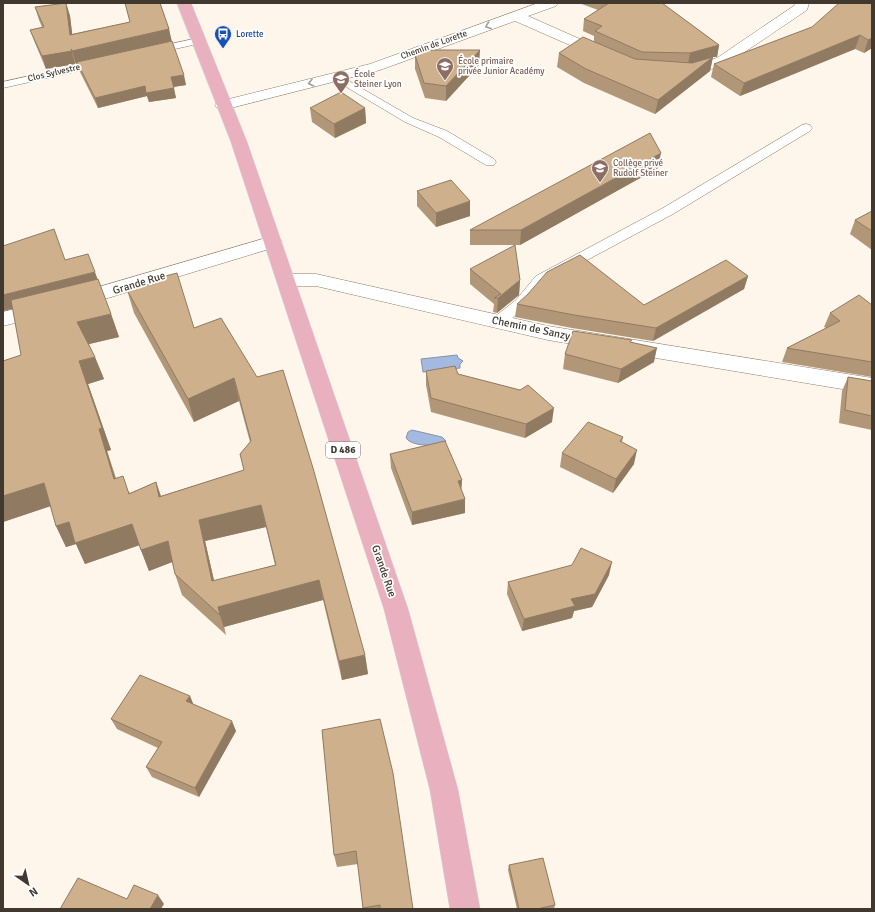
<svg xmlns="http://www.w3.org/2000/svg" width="875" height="912" font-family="Signika,sans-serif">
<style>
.water{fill:#a3b9df;stroke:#8693aa}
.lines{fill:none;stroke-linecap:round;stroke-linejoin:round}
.service-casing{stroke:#8e7b64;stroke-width:1}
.minor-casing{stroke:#8e7b64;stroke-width:1}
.primary-casing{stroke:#d5d3d1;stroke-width:1}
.service{fill:#fff;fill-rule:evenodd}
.minor{fill:#fff;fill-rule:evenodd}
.primary{fill:#e9b1bf;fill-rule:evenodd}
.wall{fill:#b19778;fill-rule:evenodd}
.shaded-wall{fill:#907b62}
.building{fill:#ceb08c;stroke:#907b62;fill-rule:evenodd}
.oneway{stroke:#a09c97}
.labels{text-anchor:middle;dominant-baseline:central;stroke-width:3.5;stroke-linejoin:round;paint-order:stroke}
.far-transit-label{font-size:9px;fill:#164399;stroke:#fff;text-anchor:start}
.far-street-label{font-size:9px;fill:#41392f;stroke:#fff}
.far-education-label{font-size:9px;fill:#785e54;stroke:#fff;text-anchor:start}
.shield{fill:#fff;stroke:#7a746d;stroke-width:1}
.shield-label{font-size:10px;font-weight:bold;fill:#41392f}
.street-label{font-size:11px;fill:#41392f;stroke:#fff}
</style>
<rect width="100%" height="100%" fill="#fef5eb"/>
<g class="water">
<path d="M457 355 458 358 463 361 460 364V368L423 372 421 359Z"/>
<path d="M412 430 442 437 446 441 443 445C433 445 412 447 406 438L408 432Z"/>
</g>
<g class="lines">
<g class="service-casing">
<g id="service">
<path d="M198 38 202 39 203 41 202 43 152 54 147 51 148 49Z"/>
<path d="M101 60 107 63 105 65 3 88V82Z"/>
<path d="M337 74 413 118 447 131 494 159 496 162 494 165H486L439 137 405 122 333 79 331 77 333 75Z"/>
<path d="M806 124 810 125 812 128 810 131 673 214 546 282 526 306 503 326 498 327 493 326 491 322 493 318 516 300 536 276 663 208 802 125Z"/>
</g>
</g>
<g class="minor-casing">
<g id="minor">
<path d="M538 3H558L556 6 528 16 607 51 610 54 607 57 602 59 597 57 515 21 380 70 223 110 217 108 215 105 217 102 370 64Z"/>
<path d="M795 3H809L807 10 727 64 689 76 678 74 675 71 678 68 688 66 717 58 795 5Z"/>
<path d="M273 236 279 238 282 242 279 246 75 308 68 306 65 301 68 296Z"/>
<path d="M286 274H316L548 326 872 378V394L548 340 316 286H286L279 284 277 280 279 276Z"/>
<path d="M43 302 50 304 53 309 50 314 3 326V312Z"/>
</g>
</g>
<g class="primary-casing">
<path id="primary" d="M177 3H191L247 142 408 609 458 790 480 909H450L430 790 384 609 231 142Z"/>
</g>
<use href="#service" class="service"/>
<use href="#minor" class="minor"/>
<use href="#primary" class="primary"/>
</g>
<g class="wall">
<path d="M66 3 70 16 72 34 130 22 125 3H160L169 29 171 41 186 85 173 87 176 98 149 102 147 96 98 108 80 72 78 64H76L75 62V64L46 69 35 43 30 30 42 27 39 20 35 7Z"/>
<path d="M579 3H662L719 45 717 57H713L710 71 655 114 584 83 557 67 559 53 594 42V36L583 31 584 19 598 10Z"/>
<path d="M872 3V48L864 53 855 49 740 96 711 77 714 64 812 27Z"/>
<path d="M415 55 479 65 446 101 425 98 415 69Z"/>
<path d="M310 108H365L366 123 335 138 312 122Z"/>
<path d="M658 168 520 245H470V230Z"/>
<path d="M417 191 470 216 436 227 417 206Z"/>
<path d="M872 211V250L850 234 855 220Z"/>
<path d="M3 246 65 260 97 279 111 314 119 337 89 344 104 379 88 384 111 450 107 451 116 478 130 493 156 482 161 496 244 470 240 454 250 442 239 401 194 422 134 313 127 290 194 328 221 318 365 655 368 674 342 680 323 600 224 627 226 635 182 595 175 574 172 562 149 571 139 545 85 564 76 544 66 547 56 526 50 506 3 522V361L21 355 13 309 3 311ZM266 527 275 565 214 581 205 541Z"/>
<path d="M470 269 520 280 519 295 497 313 493 312 494 304 470 284Z"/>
<path d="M748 276 744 289 653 341 572 328 515 317 517 304 644 305Z"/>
<path d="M872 305V377L782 362 787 348 826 328 824 327 830 313Z"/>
<path d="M632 342 654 362 618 383 563 369 565 354Z"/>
<path d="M426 371 458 374 520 390 552 422 525 438 431 412 426 385Z"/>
<path d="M848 377 872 381V430L839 423 842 391Z"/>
<path d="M623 437 622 442 634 464 613 493 560 467 562 453Z"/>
<path d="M390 454 462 480 461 489 465 499V513L412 525 391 468Z"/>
<path d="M609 575 592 607 574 611 572 618 522 631 507 594 508 582Z"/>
<path d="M190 696 193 704 236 731 199 797 152 777 146 767 158 748 117 729 111 719Z"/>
<path d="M322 730 413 909H363L358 864 337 867 334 855Z"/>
<path d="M509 865 555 905 554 909H517L508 870Z"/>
</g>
<g class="shaded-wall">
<path d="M66 3 70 16 74 48 70 35Z"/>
<path d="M169 29 172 42 76 64 72 51Z"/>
<path d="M860 35 855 49 740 96 744 83Z"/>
<path d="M872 38V48L864 53 868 40Z"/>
<path d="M719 45 717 57H713L710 71 655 114 658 100 688 64 690 53Z"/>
<path d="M71 49 75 64 46 69 42 56Z"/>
<path d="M480 50 479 65 446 101V86Z"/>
<path d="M184 75 186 85 173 87 171 77Z"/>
<path d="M145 86 174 88 176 98 149 102 147 96 98 108 95 98Z"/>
<path d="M365 108 366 123 335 138 334 124Z"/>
<path d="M661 153 658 168 520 245 521 230Z"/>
<path d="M470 201V216L436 227V213Z"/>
<path d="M95 272 100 286 3 311V295Z"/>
<path d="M748 276 744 289 653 341 656 328Z"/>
<path d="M520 280 519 295 497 313 498 298Z"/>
<path d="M111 314 119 337 85 345 77 322Z"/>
<path d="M657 348 654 362 618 383 621 369Z"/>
<path d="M95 357 104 379 88 384 111 450 107 451 122 501 114 479 79 361Z"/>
<path d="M234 378 239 401 194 422 188 399Z"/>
<path d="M554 408 552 422 525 438 526 424Z"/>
<path d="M637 450 634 464 613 493 616 479Z"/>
<path d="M462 480 461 494 458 481Z"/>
<path d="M156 482 163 503 159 497Z"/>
<path d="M44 483 54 505 3 522V496Z"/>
<path d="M465 499V513L412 525V512Z"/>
<path d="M261 505 266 527 205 541 219 602 212 581 199 520Z"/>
<path d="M69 522 132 524 140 545 85 564 76 544 66 547 56 526Z"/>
<path d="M168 541 175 561 149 571 141 550Z"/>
<path d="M612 562 609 575 592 607 574 611 572 618 522 631 524 619 571 599Z"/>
<path d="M319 580 323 600 224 627 226 635 220 615 218 607Z"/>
<path d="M365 655 368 674 342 680 339 661Z"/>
<path d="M190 696 194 706 186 701Z"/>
<path d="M232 721 236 731 199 797 195 788Z"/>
<path d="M158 895 164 904 161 909H150Z"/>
</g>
<g class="building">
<path d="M66 3 70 35 130 22 125 3H160L169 29 72 51 71 49 72 51 42 56 30 30 44 27 35 7Z"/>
<path d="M609 3H662L719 45 690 53 642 52 595 31 602 26 584 19Z"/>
<path d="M839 3H872V38L868 40 860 35 744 83 714 64 812 27Z"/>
<path d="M583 37 635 59 692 63 713 57 658 100 586 69 559 53Z"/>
<path d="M172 41 184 75 171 77 174 88 146 93 145 86 95 98 77 62Z"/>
<path d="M429 50H480L446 86 424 83 415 55Z"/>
<path d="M341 92 365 108 334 124 310 108Z"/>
<path d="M650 133 661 153 521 230H470Z"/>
<path d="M451 180 470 201 436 213 417 191Z"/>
<path d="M872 211V231L855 220Z"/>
<path d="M54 229 65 260 88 254 95 272 3 295V246Z"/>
<path d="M515 245 520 280 498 298H494L501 294 470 269Z"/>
<path d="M580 255 644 305 726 260 748 276 656 328 574 315 517 304 528 294 547 272Z"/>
<path d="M177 273 194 328 221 318 257 377 283 370 313 468 365 655 339 661 319 580 218 607 220 615 175 574 168 541 141 550 132 524 75 543 69 522 56 526 44 483 3 496V361L21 355 11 300 98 279 111 314 77 322 95 357 79 361 102 428 99 429 114 479 123 476 129 494 156 482 159 497 244 470 240 454 251 441 234 378 188 399 127 290 150 284 149 280ZM261 505 276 565 212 581 199 520Z"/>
<path d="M859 295 872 305V362L787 348 840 321 830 313Z"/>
<path d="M573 331 632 340 630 342 657 348 621 369 565 354Z"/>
<path d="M455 366 458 374 520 390 528 385 554 408 526 424 431 398 426 371Z"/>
<path d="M848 377 872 381V416L845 410Z"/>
<path d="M588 422 623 437 620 441 637 450 616 479 562 453Z"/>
<path d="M445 441 462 480 458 481 465 499 412 512 390 454Z"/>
<path d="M581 548 612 562 595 594 571 599 575 606 524 619 508 582 572 565Z"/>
<path d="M140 675 190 696 186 701 232 721 195 788 146 767 162 742 111 719Z"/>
<path d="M380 719 393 773 413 909H380V905L363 908 356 851 334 855 322 730Z"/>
<path d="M543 858 555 905 537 909H519L509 865Z"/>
<path d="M78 878 127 899 134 885 158 895 150 909H60Z"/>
</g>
<defs><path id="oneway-chevron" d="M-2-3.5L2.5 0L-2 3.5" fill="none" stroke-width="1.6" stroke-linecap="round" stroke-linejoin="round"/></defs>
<g class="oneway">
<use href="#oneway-chevron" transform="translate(488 26) rotate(160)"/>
<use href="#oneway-chevron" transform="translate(311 83) rotate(166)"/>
</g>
<defs>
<g id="bus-pin" transform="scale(0.9)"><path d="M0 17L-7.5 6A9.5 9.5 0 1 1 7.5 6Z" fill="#1a4fb4" stroke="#fff"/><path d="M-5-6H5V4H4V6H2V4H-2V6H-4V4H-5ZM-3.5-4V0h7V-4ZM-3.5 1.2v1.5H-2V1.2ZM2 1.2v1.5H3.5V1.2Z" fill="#fff"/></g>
<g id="school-pin" transform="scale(0.9)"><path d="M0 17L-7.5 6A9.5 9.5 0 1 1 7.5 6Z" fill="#8d6e63" stroke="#fff"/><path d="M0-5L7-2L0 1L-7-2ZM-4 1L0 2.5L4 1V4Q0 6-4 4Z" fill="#fff"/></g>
</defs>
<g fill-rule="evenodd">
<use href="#bus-pin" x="223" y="34"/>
<use href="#school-pin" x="445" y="66"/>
<use href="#school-pin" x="341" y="79"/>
<use href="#school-pin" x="600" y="168"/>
</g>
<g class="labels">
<g class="far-transit-label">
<text x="236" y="34">Lorette</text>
</g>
<g class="far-street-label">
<text transform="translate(434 45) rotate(-20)">Chemin de Lorette</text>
<text transform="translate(54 73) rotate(-13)">Clos Sylvestre</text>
</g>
<g class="far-education-label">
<text x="458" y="61">École primaire<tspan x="458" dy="10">privée Junior Académy</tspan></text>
<text x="354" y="74">École<tspan x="354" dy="10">Steiner Lyon</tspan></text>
<text x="613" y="163">Collège privé<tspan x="613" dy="10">Rudolf Steiner</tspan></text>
</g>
<rect class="shield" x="326" y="442" width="34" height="16" rx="3"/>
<g class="shield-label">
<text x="343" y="450">D 486</text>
</g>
<g class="street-label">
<text transform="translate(139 283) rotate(-17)">Grande Rue</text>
<text transform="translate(531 328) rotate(12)">Chemin de Sanzy</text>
<text transform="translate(384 571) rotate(71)">Grande Rue</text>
</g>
</g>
<rect width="875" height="912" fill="none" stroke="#41392f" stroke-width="8"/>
<g transform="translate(28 884) rotate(146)" stroke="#ffffff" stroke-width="3" paint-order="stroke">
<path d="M0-3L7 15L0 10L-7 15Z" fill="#41392f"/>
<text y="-6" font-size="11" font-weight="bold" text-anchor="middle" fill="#41392f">N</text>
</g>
</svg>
